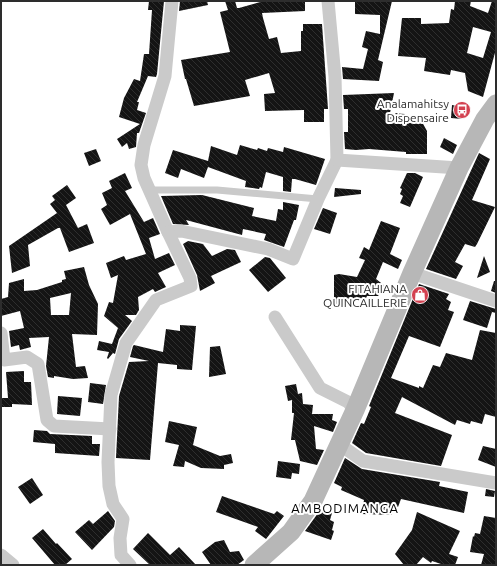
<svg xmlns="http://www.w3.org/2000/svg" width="497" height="566" font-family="Ubuntu,sans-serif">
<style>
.building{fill:url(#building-back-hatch);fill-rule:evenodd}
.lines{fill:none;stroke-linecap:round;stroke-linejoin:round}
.service{stroke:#cacaca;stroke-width:7}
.minor{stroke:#cacaca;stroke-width:13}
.secondary{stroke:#b7b7b7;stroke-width:19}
.labels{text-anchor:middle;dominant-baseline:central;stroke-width:4;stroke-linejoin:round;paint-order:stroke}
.poi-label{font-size:12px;fill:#2d2d2d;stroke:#fff;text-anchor:end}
.neighbourhood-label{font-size:13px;letter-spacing:1px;fill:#000;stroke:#fff}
</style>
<defs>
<pattern id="building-back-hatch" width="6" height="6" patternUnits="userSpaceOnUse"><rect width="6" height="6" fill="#141414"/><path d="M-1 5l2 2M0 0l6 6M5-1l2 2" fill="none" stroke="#2e2e2e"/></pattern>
</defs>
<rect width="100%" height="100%" fill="#fff"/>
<g class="building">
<path d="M149 1H164L157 74 156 77 148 76 137 102H139L137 110 146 113 139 133H137L136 147 129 149 127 143 122 147 117 139 140 124 119 117 124 98 134 79 140 81 144 54H149L152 10H148Z"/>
<path d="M180 1H207L208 5 179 11Z"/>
<path d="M225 1H235L237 8H239L264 1H305V11L262 13 263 18 269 39 277 37 281 53 301 51V31H303V24H322L328 109H324V122H304V110L265 111 264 94 275 93 269 73 245 80 250 96 194 106 186 79H185L181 60 230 52 220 12 228 10Z"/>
<path d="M355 1H392L378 60 383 62 379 81 343 79 342 67 363 69 368 49 362 47 366 31 380 34V15L355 14Z"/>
<path d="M455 1H471L470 6 488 13 492 1H496V49L483 97 468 91 465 73 451 70 450 75 424 71 426 58 398 56 402 18H421V24L449 23 451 9 454 10ZM473 27 491 32 483 58 467 53Z"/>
<path d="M394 93 390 113 405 114 404 123 422 122 427 131V154H406V152L369 149 356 150 345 149 344 132H348V109H344L343 95Z"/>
<path d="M452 105 464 107 462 119 451 118Z"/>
<path d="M444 138 457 145 453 154 440 147Z"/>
<path d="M240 145 257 150 258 148 267 151 268 148 283 152 284 147 325 159 316 185 295 179H292L291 192 283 191V177L266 172 262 188 260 187 259 189 245 187 246 181 208 167 204 178 181 169 178 178 165 173 173 150 208 161 211 146 237 155Z"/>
<path d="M96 149 101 161 89 166 84 153Z"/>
<path d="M479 153 490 159 472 200 495 207 477 244 475 247 465 244 455 262 463 266 456 279 426 269Z"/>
<path d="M125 173 132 188 125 191 144 222 153 218 160 234 149 238 155 259 169 253 175 265 158 273 166 287 155 292 153 289 138 297 139 310 136 315H125L132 321 119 339 115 354 113 353 108 359 107 358 109 352 97 350 99 341 112 344 118 328 104 316 109 302 113 303 118 275 111 278 106 263 124 256 126 260 146 254 130 214 110 225 101 209 107 205 102 193 112 188 109 181Z"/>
<path d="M407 173H415L423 177 410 207 400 203 403 196 400 194 402 189 400 188Z"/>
<path d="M67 185 76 198 66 205 78 228 87 224 94 243 69 252 60 228H58L28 245 30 266 12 273 9 246 57 213 50 204 55 200 52 196Z"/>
<path d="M335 188 361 190V194L334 197Z"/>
<path d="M202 195 254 208 252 216 276 221 278 209 283 210V202L299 205 296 220H294L284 247 264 240 266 234 243 229 242 235 186 220 189 225 173 224 161 196Z"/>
<path d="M323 208 337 213 330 234 314 229Z"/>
<path d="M381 221 400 228 390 254 402 260 398 269 383 262 376 279 385 286 378 296H367L366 298 359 299V301H349V303L334 304V275L339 274 357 277 365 260 359 258 364 247 369 250Z"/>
<path d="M188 241 203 244 212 256 227 249 235 250 241 262 211 276 215 283 200 291 197 275 183 244Z"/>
<path d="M484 256 490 272 477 278Z"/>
<path d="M265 257 270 258 286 278 268 292 249 270Z"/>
<path d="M84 267 89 285 98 304 97 335 72 334 76 367 85 366 88 378 73 379 54 376V378L48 377 46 366 49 337 29 338 31 347 20 350 19 345 11 347 9 331 24 328 20 311 1 316V299L8 297 9 283 24 279V291L37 290 62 282V280L66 279 64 271ZM71 293 69 315H51L50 298Z"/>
<path d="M494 281H496V293L491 291Z"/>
<path d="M419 284 449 294 446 299 451 302 448 310 454 312 440 347 409 336 391 378 419 388V386L423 388 433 365 440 367 446 353 472 360 480 330 496 333V417L485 414 482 424 471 421 470 424 457 420 455 425 402 397 395 413 452 435 441 466 366 453 352 443 361 423 364 424 371 407 369 406Z"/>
<path d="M470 301 496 309V313L492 312 487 328 463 320Z"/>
<path d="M180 325 196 326 192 370 177 369V365L158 363 150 460 116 458 119 396 129 362 149 361 130 357 133 346 134 345 163 352 166 329 180 331Z"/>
<path d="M220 346 226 374 209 377 210 347Z"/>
<path d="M24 371V382H31L32 405 12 404V407H1V398H8L6 372Z"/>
<path d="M90 383 106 385 103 404 88 402Z"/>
<path d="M296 384 298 394 302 393 303 404 313 405 312 414H333L332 420 337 422 333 432 314 426 316 449 324 450 317 465 300 461 295 440H291L294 413H292V400L288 401 285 386Z"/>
<path d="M58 396 82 398 80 416 57 414Z"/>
<path d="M169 421 197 427 193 445 220 456 231 454 233 463 224 465V469L201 468 185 461 184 467 173 466 179 445 165 442Z"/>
<path d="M34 430 47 431 50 434 92 436V444H100L99 456 55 453V444L33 442Z"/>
<path d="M483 446 496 449V467L478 460Z"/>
<path d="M345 458 362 469 440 482 439 486 468 492 464 513 401 499 398 507 392 506V515L361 514 364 500 341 490 342 487 334 483Z"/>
<path d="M278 461 300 464 299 474 292 473 291 479 276 477Z"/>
<path d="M32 478 43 495 30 504 18 487Z"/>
<path d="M486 489 495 491 494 497 485 496Z"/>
<path d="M222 496 274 514 277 511 284 516 266 539 255 531 258 527 216 512Z"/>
<path d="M321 509 332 513 330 520 334 522 332 530 334 531 331 540 305 531Z"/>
<path d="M108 511 115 521 114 527 92 550 75 532 89 520 93 524Z"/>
<path d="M417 512 460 531 449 554 458 557 455 565H444L432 561 431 563 423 557 416 565H404L395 554 412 530Z"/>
<path d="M484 516 496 518V565H481L484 554 470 552 473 536 474 537 475 533 480 534Z"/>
<path d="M43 529 56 544 57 543 72 559 65 565H55L32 538Z"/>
<path d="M148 533 170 555 179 547 196 565H150L133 549Z"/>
<path d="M224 540 230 552 239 551 244 560 237 565H211L202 552 215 542Z"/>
</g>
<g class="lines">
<path class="service" d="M149 190H217L318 199"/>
<g class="minor">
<path d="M172 1 165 76 144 145 141 165 144 178 168 232 181 231 268 249 293 259 318 199 337 160"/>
<path d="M328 1 335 77 337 160 459 168"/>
<path d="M412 273 496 301"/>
<path d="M275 317 320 388 348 402 355 410"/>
<path d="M1 333 4 360 27 357 38 364 47 420 54 426 110 429"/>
<path d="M339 444 363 461 496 483"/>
<path d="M1 555 13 565"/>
<path d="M130 565 121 555 120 538 123 519 113 504 109 486 108 462 111 395 126 343 156 300 191 286 190 278 168 232"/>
</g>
<path class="secondary" d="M254 565 291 532 313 501 355 410 412 273 459 168 485 119 496 104"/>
</g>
<defs>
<g id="bus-disc" transform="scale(0.9)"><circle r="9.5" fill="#d34150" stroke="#fff"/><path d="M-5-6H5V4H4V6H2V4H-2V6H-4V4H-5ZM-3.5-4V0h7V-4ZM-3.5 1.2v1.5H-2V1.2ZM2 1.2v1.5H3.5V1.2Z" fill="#fff"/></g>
<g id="shop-disc" transform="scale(0.9)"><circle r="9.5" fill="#d34150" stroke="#fff"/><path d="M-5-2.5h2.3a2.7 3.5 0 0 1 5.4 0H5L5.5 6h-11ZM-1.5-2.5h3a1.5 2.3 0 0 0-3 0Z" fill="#fff"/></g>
</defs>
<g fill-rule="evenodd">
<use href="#bus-disc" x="462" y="110"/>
<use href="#shop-disc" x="420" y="295"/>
</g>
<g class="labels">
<g class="poi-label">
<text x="449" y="103">Analamahitsy<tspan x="449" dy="14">Dispensaire</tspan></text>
<text x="407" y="288">FITAHIANA<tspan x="407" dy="14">QUINCAILLERIE</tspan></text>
</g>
<g class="neighbourhood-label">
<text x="345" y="508">AMBODIMANGA</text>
</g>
</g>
<rect width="497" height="566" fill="none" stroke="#2d2d2d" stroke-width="4"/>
</svg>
